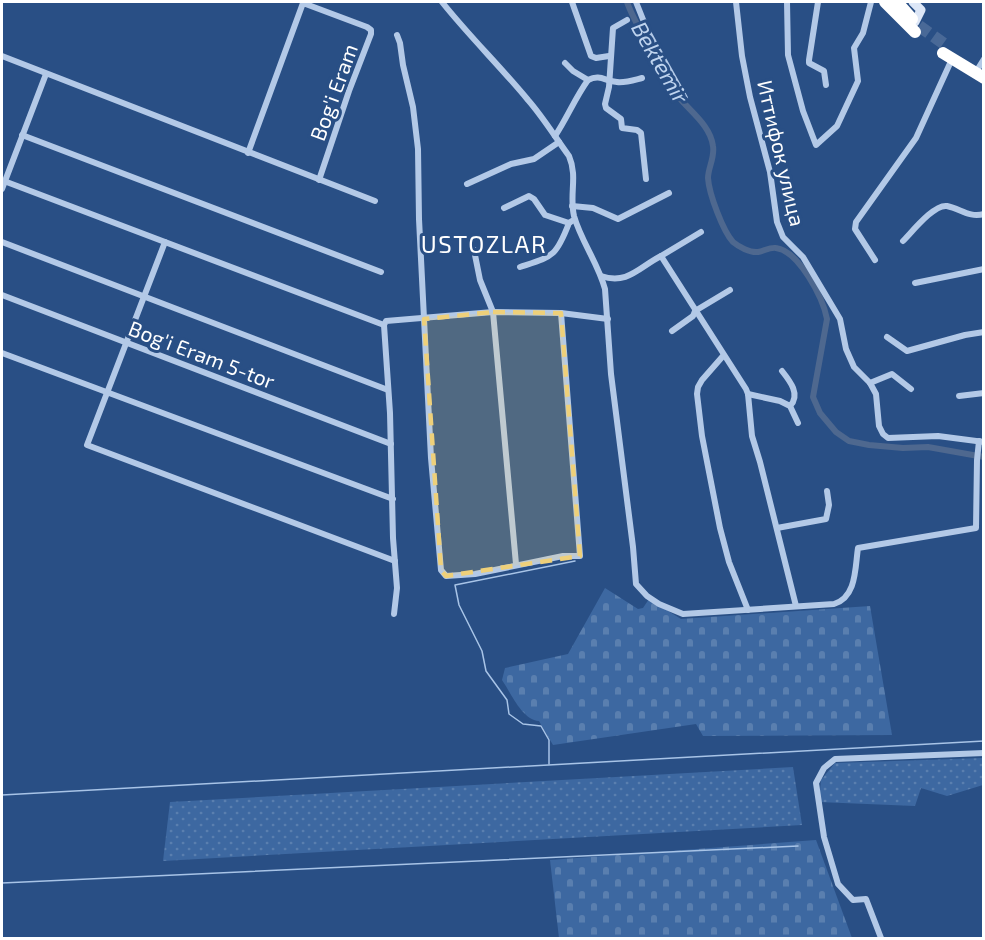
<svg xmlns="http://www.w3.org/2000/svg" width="985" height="940" font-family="'Exo 2',sans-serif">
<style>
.grass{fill:url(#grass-dots)}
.cemetery{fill:url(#cemetery-stones)}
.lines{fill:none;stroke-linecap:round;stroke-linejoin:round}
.stream{stroke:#a8c4e7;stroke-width:1.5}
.canal{stroke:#4e688f;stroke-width:6}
.highway-tunnel{stroke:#496997;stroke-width:12;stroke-dasharray:12 6;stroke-linecap:butt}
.street{stroke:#b3c9e7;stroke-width:6}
.secondary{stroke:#dde7f7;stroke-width:9}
.highway{stroke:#fff;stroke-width:12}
.marked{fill:#eed07a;fill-opacity:0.2;stroke:#eed07a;stroke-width:4.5;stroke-dasharray:12 8;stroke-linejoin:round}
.labels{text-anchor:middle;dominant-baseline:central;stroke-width:6;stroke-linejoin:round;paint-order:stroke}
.street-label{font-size:21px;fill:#fff;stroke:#294f85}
.water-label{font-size:22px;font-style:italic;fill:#bfd4ef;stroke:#294f85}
.quarter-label{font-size:24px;letter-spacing:1.5px;fill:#fff;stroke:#294f85}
</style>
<defs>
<pattern id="grass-dots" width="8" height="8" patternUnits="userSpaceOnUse" patternTransform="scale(1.5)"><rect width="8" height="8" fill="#3d68a1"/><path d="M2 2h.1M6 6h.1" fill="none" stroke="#5a7faf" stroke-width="1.8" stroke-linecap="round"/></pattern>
<pattern id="cemetery-stones" width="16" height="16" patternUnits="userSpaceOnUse" patternTransform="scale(1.5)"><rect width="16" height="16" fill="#3d68a1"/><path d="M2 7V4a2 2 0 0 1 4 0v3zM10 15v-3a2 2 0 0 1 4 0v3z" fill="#5a7faf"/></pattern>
</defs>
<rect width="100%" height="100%" fill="#294f85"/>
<g class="grass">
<path d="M983 758V785L947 796 921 788 915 806 819 802 821 780 835 763Z"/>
<path d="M793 767 802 825 163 861 170 802Z"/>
</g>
<g class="cemetery">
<path d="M605 588 638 609 643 608 649 599 681 619 870 606 892 735 703 736 696 724 553 745 539 721C522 720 511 693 502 680L505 668 568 654Z"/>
<path d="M816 840 852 938H559L550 860Z"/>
</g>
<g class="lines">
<g class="stream">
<path d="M549 764V740L541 726 523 724 509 714 507 700 486 671 482 651 459 605 455 585 575 561"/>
<path d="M2 795 984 741"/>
<path d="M2 883 798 846"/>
</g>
<path class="canal" d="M627 2C633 19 643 35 652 51 659 64 665 79 674 91 686 109 710 123 713 146 715 157 708 168 708 178 709 194 723 231 733 242 739 247 750 253 758 252 764 251 770 247 776 248 799 251 823 298 827 319L813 397 820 413 836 432 849 441 869 445 903 448 928 447 984 457"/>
<path class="highway-tunnel" d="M919 26 947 46"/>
<g class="street">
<path d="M442 2C469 36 500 66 528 100 543 117 555 137 569 156 578 177 569 194 574 216 581 241 598 263 605 289L611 374 633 547 636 584 647 596 659 604 683 614 834 604C857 597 855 567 858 548L976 528 977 460 979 441"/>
<path d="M572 2 591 56 596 58 609 56"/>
<path d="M636 2 648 32 685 98"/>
<path d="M736 2 742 56 750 97 770 172 777 222 783 237 803 257 840 319 846 349 854 367 870 383 876 394 879 426 883 434 888 438 938 436 984 442"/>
<path d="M787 2 788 55 803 111 816 145 837 126 858 81 854 48 863 33 871 2"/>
<path d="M818 2 809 60V63L824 71 826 85"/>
<path d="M627 20 613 28 609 87 605 104 606 108 621 119 622 128 637 130 641 133 646 179"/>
<path d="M397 35 400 43 403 65 413 107 418 149 419 219 431 458 441 570 446 576 475 574 563 556H580L561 313"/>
<path d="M2 56 375 201"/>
<path d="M565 63 573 71 588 80C600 74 605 81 617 82 625 83 634 80 642 78"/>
<path d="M979 67 984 59"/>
<path d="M22 135 381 272"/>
<path d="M555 136C567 118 575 98 588 80"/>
<path d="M248 153 303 3 367 27 371 30V34L349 91 319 180"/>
<path d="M4 181 384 325"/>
<path d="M467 184 511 164 534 159 559 142"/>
<path d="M2 189 46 74"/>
<path d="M572 206 593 208 618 219 669 193"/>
<path d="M504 208 529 196 534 199 545 215 569 223"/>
<path d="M903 241C912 232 934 204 947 206 961 209 969 218 984 214"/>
<path d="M2 242 388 390"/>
<path d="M165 242 87 445 395 561"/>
<path d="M474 250 480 280 493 312 516 564"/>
<path d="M661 256 701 232"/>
<path d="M875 260 855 229 856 222 916 138 952 59"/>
<path d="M520 267C553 256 556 257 569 223L572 221"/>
<path d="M601 276C628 285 639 267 661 256L746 389 748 394 752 436 760 462 796 606"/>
<path d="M915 283 984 269"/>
<path d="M2 295 391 444"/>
<path d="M672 331 693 316 695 311 730 290"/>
<path d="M887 337 907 351 965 335 984 332"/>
<path d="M2 353 393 499"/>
<path d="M723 356 702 380 698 387 697 394 702 436 720 528 729 562 748 610"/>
<path d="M782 371C790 381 801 395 790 406"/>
<path d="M870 383 892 374 911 389"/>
<path d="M748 394 780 401 790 406 798 423"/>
<path d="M959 396 984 393"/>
<path d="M777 528 826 519 829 505 827 491"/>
<path d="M394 614 397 588 393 538 390 413 384 325 386 321 493 312 561 313 608 319"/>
<path d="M881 938 866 899 853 900 838 884 824 837 816 783 824 768 835 759 984 753"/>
</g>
<path class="secondary" d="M913 2 921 10 915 22"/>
<g class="highway">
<path d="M885 2 915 32"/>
<path d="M897 2 912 19"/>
<path d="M943 53 984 78"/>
</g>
</g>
<path class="marked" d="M493 312 561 313 580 556 446 576 441 570 424 319Z"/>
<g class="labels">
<g class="street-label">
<text transform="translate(333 92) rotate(-70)">Bog'i Eram</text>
<text transform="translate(782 153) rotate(77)">Иттифок улица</text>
<text transform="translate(202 354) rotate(21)">Bog'i Eram 5-tor</text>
</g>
<g class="water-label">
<text transform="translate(661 62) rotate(60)">Bektemir</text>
</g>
<g class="quarter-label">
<text x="484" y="243">USTOZLAR</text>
</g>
</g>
<rect width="985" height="940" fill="none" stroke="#ffffff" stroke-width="6"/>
</svg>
